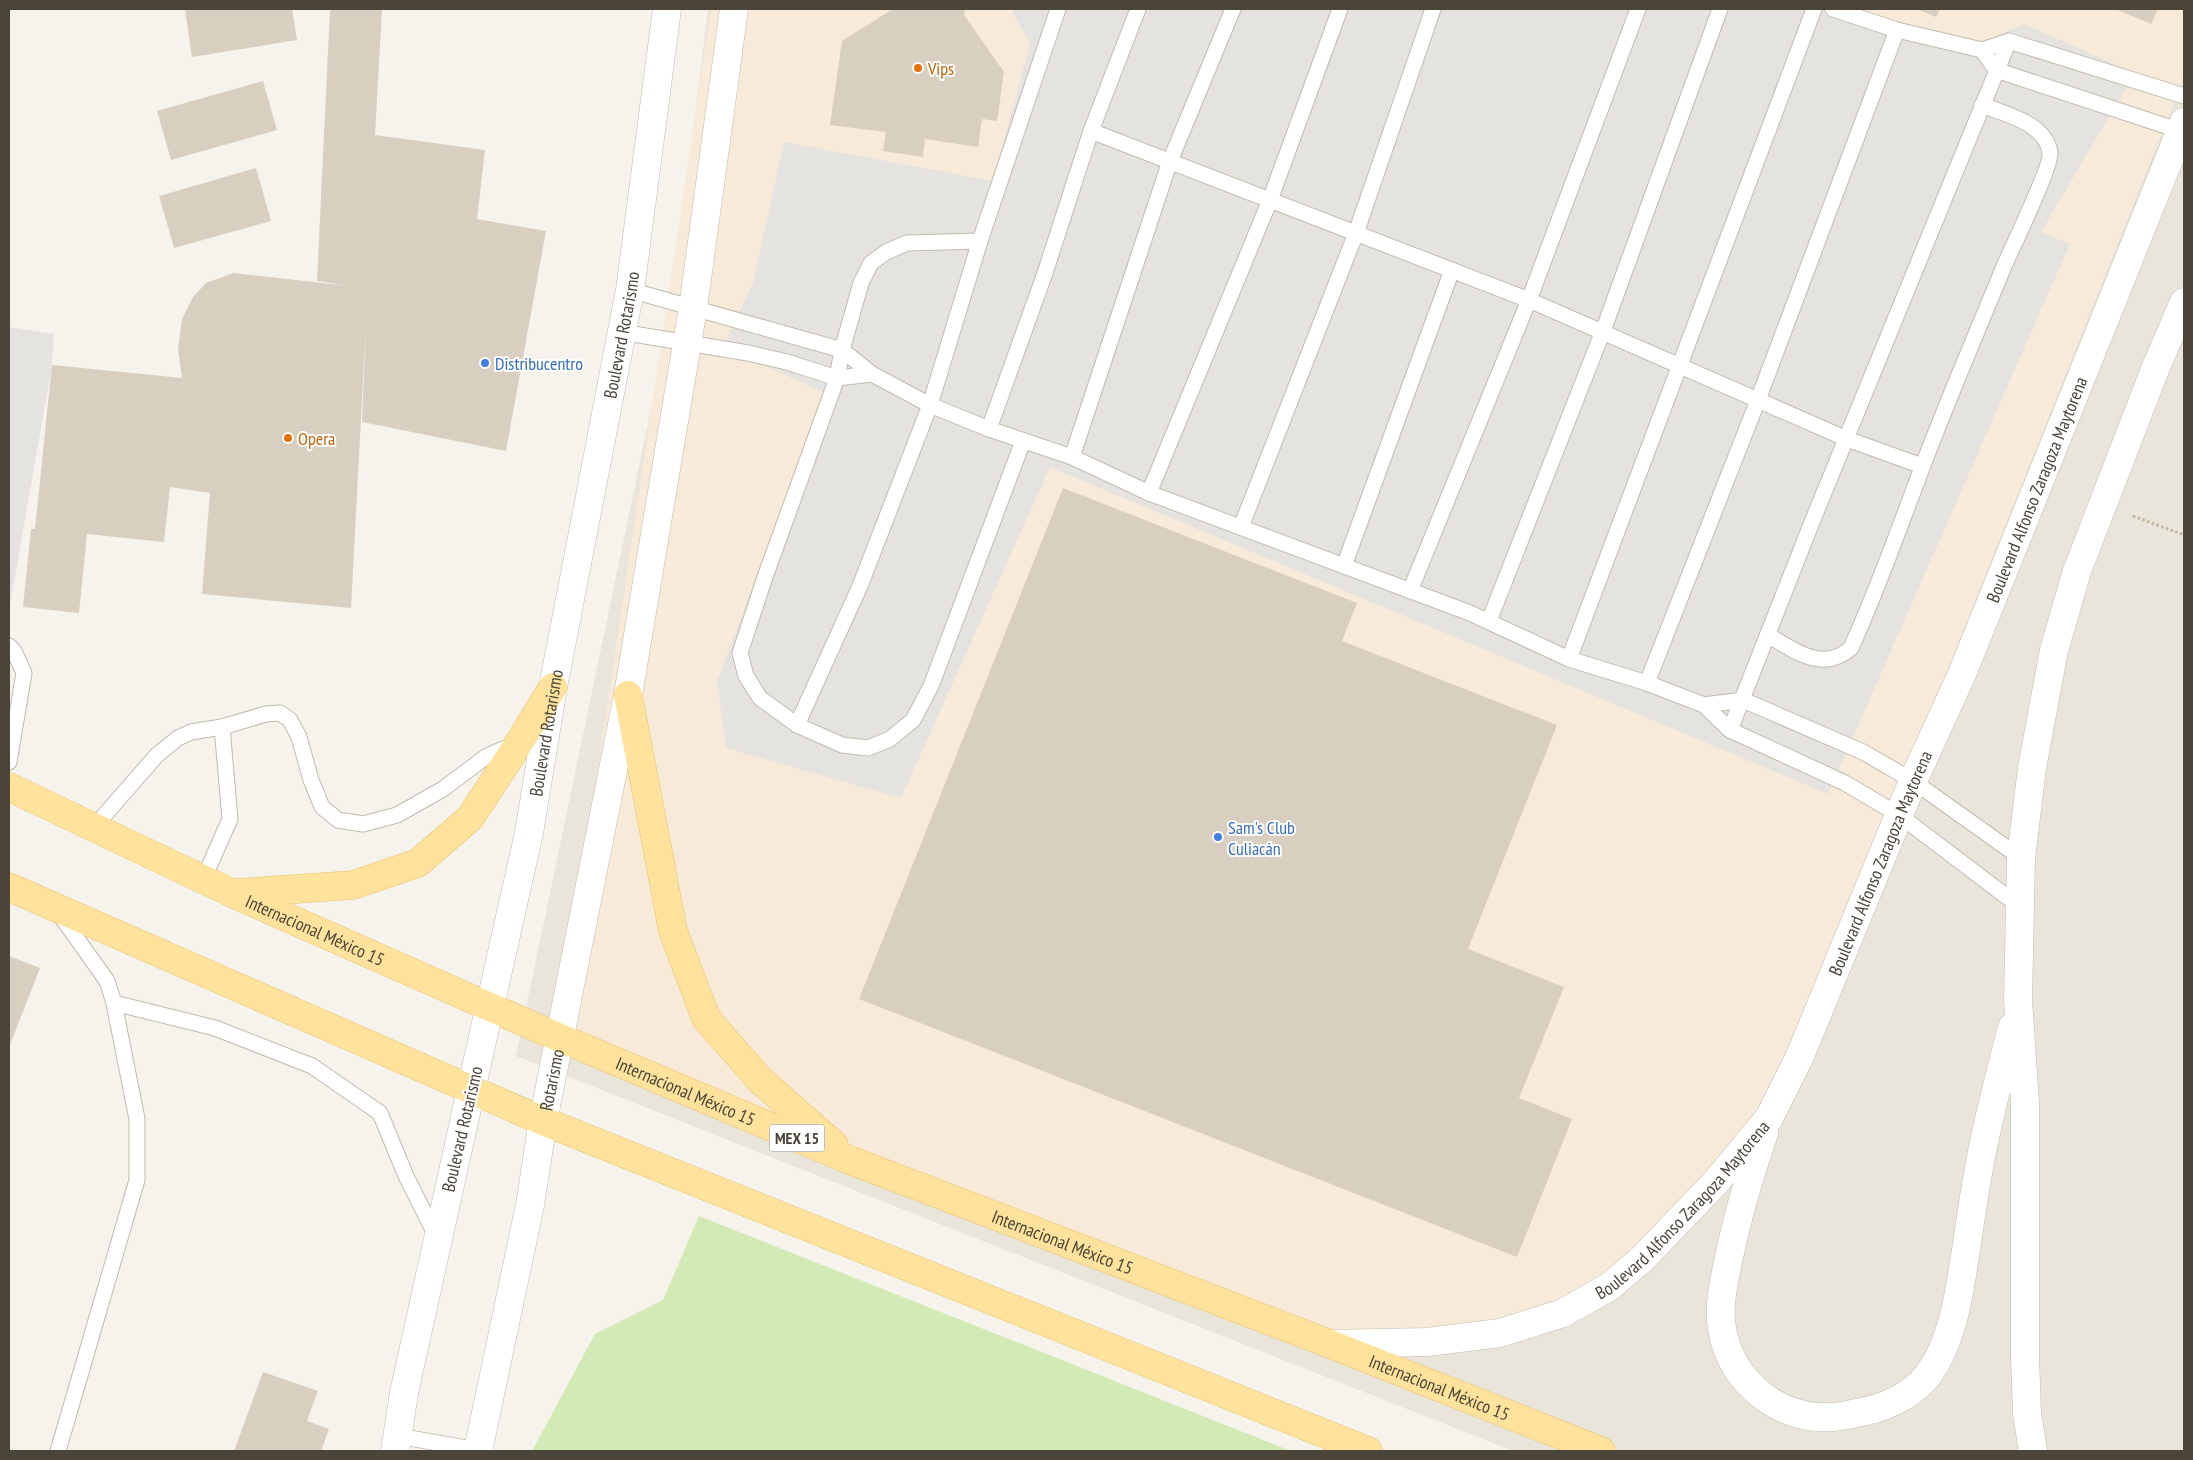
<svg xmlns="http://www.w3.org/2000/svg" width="2193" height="1460" font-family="'PT Sans Narrow',sans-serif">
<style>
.residential{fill:#eae5da}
.commercial{fill:#f7ead8}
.green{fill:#d2eab5}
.parking{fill:#e5e3e0}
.building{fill:#d8cfc1}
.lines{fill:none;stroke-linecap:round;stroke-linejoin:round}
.service-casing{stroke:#c2bbae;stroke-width:17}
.minor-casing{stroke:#c2bbae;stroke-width:29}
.tertiary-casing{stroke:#c2bbae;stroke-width:29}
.primary-casing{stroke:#e6c16a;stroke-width:29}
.path{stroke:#c4b79f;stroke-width:3;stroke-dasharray:2.5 2.5;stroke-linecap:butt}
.service{stroke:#fff;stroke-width:15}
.minor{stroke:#fff;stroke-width:28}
.tertiary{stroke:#fff;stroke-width:28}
.primary{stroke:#ffe39c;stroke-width:28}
.food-dot{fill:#e8710a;stroke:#fff;stroke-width:2}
.shop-dot{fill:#3f7fe0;stroke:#fff;stroke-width:2}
.labels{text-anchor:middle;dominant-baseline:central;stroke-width:4;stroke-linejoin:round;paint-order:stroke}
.shield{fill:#fff;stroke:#817c74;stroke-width:1}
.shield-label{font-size:16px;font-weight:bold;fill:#4b4439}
.food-label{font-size:18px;fill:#c56008;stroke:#fff;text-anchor:start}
.street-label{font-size:18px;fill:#4b4439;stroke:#fff}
.shop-label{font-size:18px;fill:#366cbe;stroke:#fff;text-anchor:start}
</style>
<rect width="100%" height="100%" fill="#f6f3ec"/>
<path class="residential" d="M708 9H2184V1451H1513L516 1056 671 313Z"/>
<path class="commercial" d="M711 9H2184V77L1769 1118 1683 1217 1563 1313 1330 1344 558 1037Z"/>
<path class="green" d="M699 1216 1291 1451H532L595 1334 663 1300Z"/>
<g class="parking">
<path d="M1011 9H1851L1959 52 2024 24 2135 73 2041 232 2070 244 1828 794 1050 467 901 798 726 748 717 682 825 393 723 347 753 283 784 142 993 181 1030 44Z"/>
<path d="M9 327 54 334 52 365 9 611Z"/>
</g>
<g class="building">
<path d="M194 9H292L297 40 192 57 185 10Z"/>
<path d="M330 9H382L375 135 485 150 477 219 546 231 506 451 362 422 366 323 351 608 202 594 210 493 170 487 164 542 87 534 79 613 23 607 31 529H35L52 365 182 378 178 349 182 319 193 297 206 283 233 273 349 286 317 281Z"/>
<path d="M893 9H965L964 15 1004 72 997 121 982 119 978 147 925 139 923 157 883 151 886 132 830 125 842 41Z"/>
<path d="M1917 9H1940L1936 17Z"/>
<path d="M2115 9H2158L2151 24Z"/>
<path d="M263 81 277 130 171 160 157 111Z"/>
<path d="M256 168 271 221 174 248 159 196Z"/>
<path d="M1063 488 1357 603 1342 641 1557 725 1468 949 1564 987 1519 1098 1572 1119 1517 1257 859 999Z"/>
<path d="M9 956 40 968 9 1047Z"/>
<path d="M263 1372 318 1391 307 1421 329 1429 321 1451H234Z"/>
</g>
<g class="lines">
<g class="service-casing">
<g id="service">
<path d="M1138 9 1091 131 1529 300 1847 439 1922 466"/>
<path d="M1833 9 1897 30 1982 50 2009 41 2184 96"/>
<path d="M1982 50 1996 70 2184 132"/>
<path d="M980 241 907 243 886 252 871 263 861 283 842 350 837 378 765 577 740 653 746 676 760 698 797 725 842 745 868 748 890 739 913 720 931 686 1023 441"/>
<path d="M630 290 842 350 872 374 930 405 989 429 1072 457 1149 493 1470 613 1569 659 1647 683 1704 705 1730 730 1845 783 1899 815 2019 906"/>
<path d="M621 332 748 353 787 362 837 378 872 374"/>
<path d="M989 429 1045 273 1091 131"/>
<path d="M1072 457 1170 161 1233 9"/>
<path d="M1149 493 1270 200 1340 9"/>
<path d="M1241 527 1356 233 1433 9"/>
<path d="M1344 566 1452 270"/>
<path d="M1410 591 1529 300 1638 9"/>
<path d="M1489 621 1603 331 1720 9"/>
<path d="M1768 635C1795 651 1823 673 1851 648 1878 589 1899 528 1922 468 1948 399 1977 332 2005 264 2013 246 2052 165 2050 153 2046 123 2005 114 1982 105"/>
<path d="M9 646 14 651 24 673 9 762"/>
<path d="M1569 659 1814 9"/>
<path d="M1647 683 1758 400 1897 30"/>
<path d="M1704 705 1743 700 1863 752 1913 781 2021 858"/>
<path d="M797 725 860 586 930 405 980 241 1058 9"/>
<path d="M1730 730 1812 522 2009 41"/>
<path d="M95 826 157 755 178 738 191 732 222 727 266 714 280 713 290 720 299 737 311 780 322 807 338 820 363 824 397 815 443 789 487 756 503 749 514 751"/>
<path d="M204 878 230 819 222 727"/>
<path d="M114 1003 215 1028 312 1066 380 1113 406 1176 437 1238"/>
<path d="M398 1436 478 1450"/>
<path d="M58 1451 137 1180V1119L114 1003 107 981 58 912"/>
</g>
</g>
<g class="minor-casing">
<g id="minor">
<path d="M395 1451 404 1393 471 1090"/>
<path d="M478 1451 530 1205 543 1121"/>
</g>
</g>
<g class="tertiary-casing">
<g id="tertiary">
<path id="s1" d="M471 1090 529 833 553 687 630 290 667 9"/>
<path id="s2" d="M543 1121 628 695 693 308 734 9"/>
<path d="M1764 1133C1750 1174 1738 1214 1729 1257 1724 1282 1717 1308 1723 1334 1734 1384 1780 1420 1832 1417 1840 1417 1848 1415 1856 1413 1882 1409 1911 1397 1928 1375 1954 1339 1959 1293 1966 1250 1971 1215 1976 1181 1983 1147 1991 1107 2002 1067 2012 1027"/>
<path id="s3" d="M1330 1344 1427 1342 1500 1333 1563 1313 1609 1287 1642 1259 1715 1183 1769 1118 1800 1056 1913 781 1962 674 2184 122"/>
<path d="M2033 1451 2027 1413 2025 1356V1103L2018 1000 2021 858 2032 768 2054 650 2077 571 2156 367 2184 302"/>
</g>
</g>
<g class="primary-casing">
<g id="primary">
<path d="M628 695 673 931 706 1018 760 1080 834 1145"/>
<path id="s4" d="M9 787 234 894 558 1037 852 1161 1330 1344 1601 1451"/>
<path d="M9 887 543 1121 1368 1451"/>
<path d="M238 893 353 885 418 863 470 818 514 751 553 687"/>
</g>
</g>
<path class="path" d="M2133 516 2184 535"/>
<use href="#service" class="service"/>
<use href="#minor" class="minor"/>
<use href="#tertiary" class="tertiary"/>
<use href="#primary" class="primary"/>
</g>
<g class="food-dot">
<circle cx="918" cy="68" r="5"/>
<circle cx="288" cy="438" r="5"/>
</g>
<g class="shop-dot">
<circle cx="485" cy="363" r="5"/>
<circle cx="1218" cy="837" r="5"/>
</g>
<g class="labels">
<rect class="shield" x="769.5" y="1124.5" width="55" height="27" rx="4"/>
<g class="shield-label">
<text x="797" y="1138">MEX 15</text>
</g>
<g class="food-label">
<text x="928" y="68">Vips</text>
<text x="298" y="438">Opera</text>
</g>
<g class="street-label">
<text stroke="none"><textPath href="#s1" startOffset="770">Boulevard Rotarismo</textPath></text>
<text stroke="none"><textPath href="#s3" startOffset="1206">Boulevard Alfonso Zaragoza Maytorena</textPath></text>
<text stroke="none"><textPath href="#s1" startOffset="365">Boulevard Rotarismo</textPath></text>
<text stroke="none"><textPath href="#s3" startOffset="801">Boulevard Alfonso Zaragoza Maytorena</textPath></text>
<text stroke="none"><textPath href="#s4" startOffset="338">Internacional México 15</textPath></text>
<text stroke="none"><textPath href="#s2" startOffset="42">Rotarismo</textPath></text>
<text stroke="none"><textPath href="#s4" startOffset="742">Internacional México 15</textPath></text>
<text transform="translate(462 1129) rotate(-77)">Boulevard Rotarismo</text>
<text stroke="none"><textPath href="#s3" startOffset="396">Boulevard Alfonso Zaragoza Maytorena</textPath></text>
<text stroke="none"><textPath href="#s4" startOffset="1148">Internacional México 15</textPath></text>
<text stroke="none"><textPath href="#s4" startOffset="1552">Internacional México 15</textPath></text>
</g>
<g class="shop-label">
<text x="495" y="363">Distribucentro</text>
<text x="1228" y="827">Sam's Club<tspan x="1228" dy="21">Culiacán</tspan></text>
</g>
</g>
<rect width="2193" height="1460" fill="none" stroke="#4b4439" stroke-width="20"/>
</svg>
